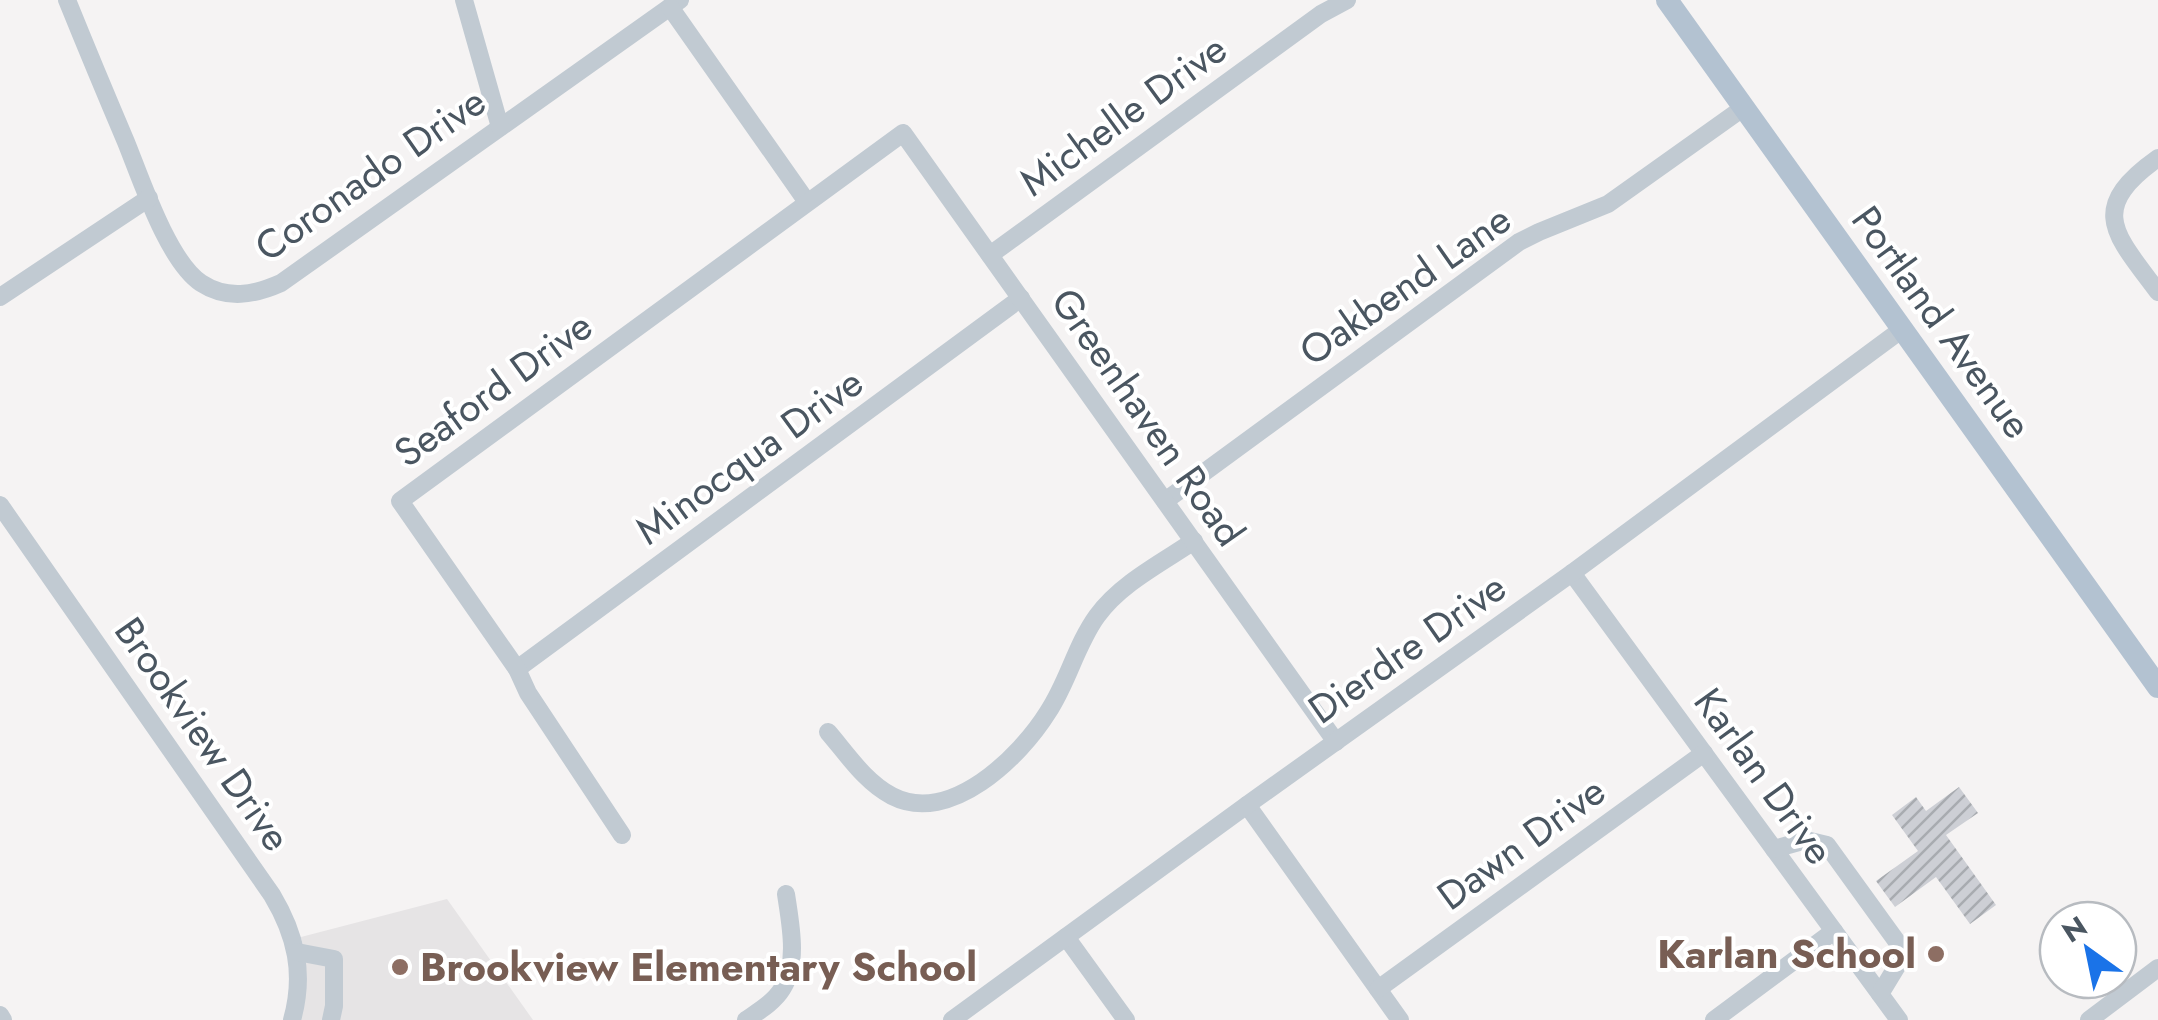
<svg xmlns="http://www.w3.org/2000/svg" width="2158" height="1020" font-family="Jost,sans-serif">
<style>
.education{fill:#e6e4e5}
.building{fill:url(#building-hatch)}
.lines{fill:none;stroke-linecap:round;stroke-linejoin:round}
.minor{stroke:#c1cad2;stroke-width:18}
.major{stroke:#b3c2d1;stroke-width:22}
.education-dot{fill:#8d6e63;stroke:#fff;stroke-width:4}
.labels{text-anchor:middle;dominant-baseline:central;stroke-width:8;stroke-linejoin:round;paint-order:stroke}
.street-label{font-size:40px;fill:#4a5661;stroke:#fff}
.education-label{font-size:40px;font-weight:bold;fill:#785e54;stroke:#fff;text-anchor:end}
</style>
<defs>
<pattern id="building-hatch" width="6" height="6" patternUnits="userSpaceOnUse" patternTransform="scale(2.5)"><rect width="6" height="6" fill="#cdcfd5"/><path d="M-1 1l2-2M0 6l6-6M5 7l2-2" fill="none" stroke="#a8abb0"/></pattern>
</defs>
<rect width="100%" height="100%" fill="#f5f3f3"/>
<path class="education" d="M447 899 533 1020H300L305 958 301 937Z"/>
<path class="building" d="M1959 787 1978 813 1946 835 1996 905 1970 924 1936 877 1895 907 1876 881 1918 851 1892 815 1916 797 1926 811Z"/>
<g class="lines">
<g class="minor">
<path d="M67 0C86 47 106 95 126 142 141 179 168 261 201 283 227 300 254 295 281 283L680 0"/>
<path d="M464 0 500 127"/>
<path d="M670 7 807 202"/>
<path d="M2158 158C2086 209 2115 234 2158 292"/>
<path d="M990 255 1321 14 1347 0"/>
<path d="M0 297 149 198"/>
<path d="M1165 501 1519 242 1539 232 1608 204 1743 108"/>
<path d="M0 505 272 895C296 935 305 974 292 1020"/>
<path d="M1572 573 1899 1020"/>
<path d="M517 669 1021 298"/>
<path d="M828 732C847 754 865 782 892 796 950 826 1020 757 1048 712 1068 682 1076 645 1097 616 1120 584 1161 563 1194 541"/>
<path d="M1247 805 1400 1020"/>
<path d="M622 835 528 693 517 669 400 501 903 133 1336 742"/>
<path d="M1774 849 1806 840 1827 845 1900 946 1897 966 1880 994"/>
<path d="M1066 937 1126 1020"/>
<path d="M297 952 334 959V1006L331 1020"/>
<path d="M1378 989 1704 753"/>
<path d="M0 1015 3 1020"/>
<path d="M746 1020C759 1011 774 1002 782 989 799 963 790 922 786 894"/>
<path d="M952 1020 1247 805 1572 573 1901 330"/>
<path d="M1714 1020 1834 931"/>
<path d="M2089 1020 2158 968"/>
</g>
<path class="major" d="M1667 0 2158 687"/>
</g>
<g class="education-dot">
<circle cx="1936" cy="954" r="10"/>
<circle cx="400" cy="967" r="10"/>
</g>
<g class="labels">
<g class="street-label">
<text transform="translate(1123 115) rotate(-36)">Michelle Drive</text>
<text transform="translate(370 174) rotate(-35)">Coronado Drive</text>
<text transform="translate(1405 285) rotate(-35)">Oakbend Lane</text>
<text transform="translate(1942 322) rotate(54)">Portland Avenue</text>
<text transform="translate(493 389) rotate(-36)">Seaford Drive</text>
<text transform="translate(1148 417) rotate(55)">Greenhaven Road</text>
<text transform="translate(749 456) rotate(-36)">Minocqua Drive</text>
<text transform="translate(1407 648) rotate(-35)">Dierdre Drive</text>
<text transform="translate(203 734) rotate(55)">Brookview Drive</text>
<text transform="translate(1764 776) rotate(54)">Karlan Drive</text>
<text transform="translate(1521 843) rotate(-36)">Dawn Drive</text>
</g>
<g class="education-label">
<text x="1916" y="954">Karlan School</text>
<text x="420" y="967" text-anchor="start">Brookview Elementary School</text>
</g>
</g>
<g transform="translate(2088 950) rotate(327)"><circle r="48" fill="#ffffff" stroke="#b7bbc0" stroke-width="2.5"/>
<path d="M0-8L18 38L0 25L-18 38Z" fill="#1a73e8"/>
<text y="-15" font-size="28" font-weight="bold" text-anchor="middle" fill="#4a5661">N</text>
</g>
</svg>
